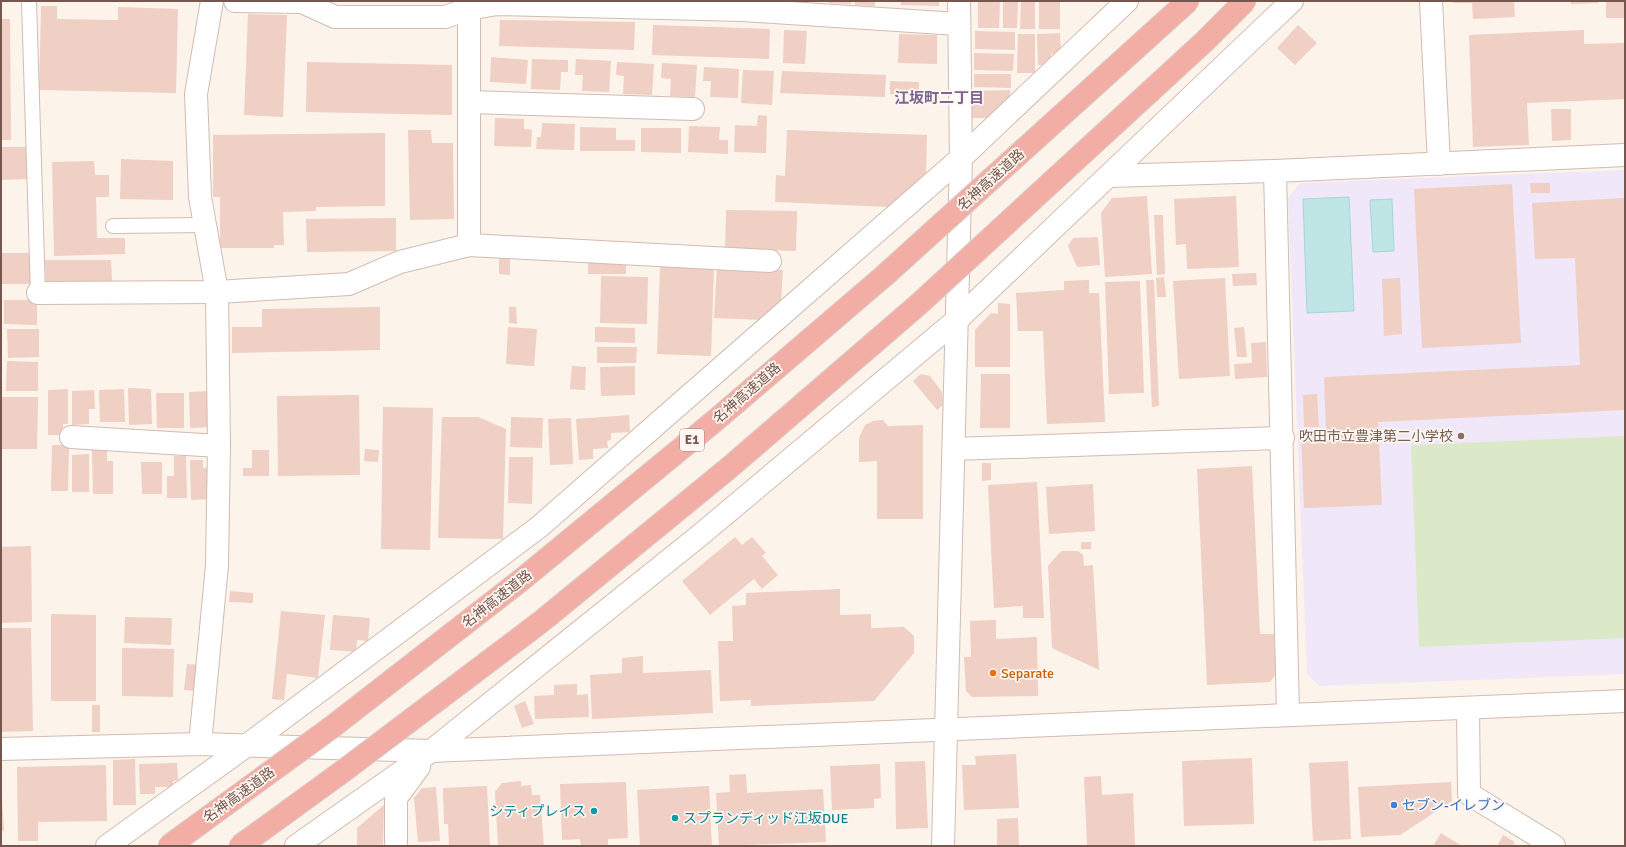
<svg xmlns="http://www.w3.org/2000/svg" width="1626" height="847" font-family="Signika,'Noto Sans JP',sans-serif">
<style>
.education{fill:#f0e7f8}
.green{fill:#dbe9c9}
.water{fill:#bfe5e5;stroke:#a6d6d6}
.building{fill:#f0cfc4}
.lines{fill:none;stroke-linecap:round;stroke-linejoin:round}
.lane-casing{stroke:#d0bcb3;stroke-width:16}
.street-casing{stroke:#d0bcb3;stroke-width:24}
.secondary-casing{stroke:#d3bbb0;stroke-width:24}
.lane{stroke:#fff;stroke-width:14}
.street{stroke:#fff;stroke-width:22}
.secondary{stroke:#fff;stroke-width:22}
.highway-bridge-casing{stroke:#d9d0cd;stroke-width:24;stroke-linecap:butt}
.highway-bridge{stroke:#f2aea5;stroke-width:22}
.education-dot{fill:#8d6e63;stroke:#fef7f1;stroke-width:1.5}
.food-dot{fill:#e8710a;stroke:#fef7f1;stroke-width:1.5}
.shop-dot{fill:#3f7fe0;stroke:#fef7f1;stroke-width:1.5}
.culture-dot{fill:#0f9aa8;stroke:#fef7f1;stroke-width:1.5}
.labels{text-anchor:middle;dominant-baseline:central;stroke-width:3.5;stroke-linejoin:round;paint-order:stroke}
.shield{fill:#fef7f1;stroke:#9f877f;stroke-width:1}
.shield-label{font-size:13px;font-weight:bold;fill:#76574e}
.street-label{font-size:14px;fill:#76574e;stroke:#fef7f1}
.education-label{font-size:14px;fill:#785e54;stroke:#fef7f1;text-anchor:end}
.food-label{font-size:14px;fill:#c56008;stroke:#fef7f1;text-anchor:start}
.shop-label{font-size:14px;fill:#366cbe;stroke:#fef7f1;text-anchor:start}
.culture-label{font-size:14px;fill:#0d838f;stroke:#fef7f1;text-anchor:end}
.neighbourhood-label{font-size:15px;font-weight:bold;fill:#7d6691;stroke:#fef7f1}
</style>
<rect width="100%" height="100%" fill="#fcf3eb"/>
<path class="education" d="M1625 170V674L1319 686 1307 674 1288 198 1300 183Z"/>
<path class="green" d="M1625 436V638L1419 647 1411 445Z"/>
<g class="water">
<path d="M1349 197 1354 311 1307 313 1303 199Z"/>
<path d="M1392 199 1394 251 1373 252 1370 200Z"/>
</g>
<g class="building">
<path d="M829 1H851V4L829 3Z"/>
<path d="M855 1H875V6L855 5Z"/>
<path d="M901 1H939V6L901 5Z"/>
<path d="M978 1H1000L999 28H978Z"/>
<path d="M1003 1H1018L1017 28H1003Z"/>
<path d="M1021 1H1035V29H1020Z"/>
<rect x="1039" y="1" width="21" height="28"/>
<path d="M1453 1H1514L1515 17 1473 19 1472 3H1453Z"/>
<path d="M1571 1H1598V3L1571 4Z"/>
<rect x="1606" y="1" width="19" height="17"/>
<path d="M41 6H57V19L118 20V7L178 9 176 93 39 90Z"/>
<path d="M248 14 287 15 283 117 244 115Z"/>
<path d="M1 19H10L11 140H1Z"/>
<path d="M500 20 635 22 634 50 499 46Z"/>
<path d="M653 25 770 29 769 59 652 55Z"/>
<path d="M1298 25 1317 43 1295 65 1277 48Z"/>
<path d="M784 30 807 31 805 64 783 63Z"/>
<path d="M1584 30V44L1625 43V99L1527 103 1529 145 1473 147 1469 35Z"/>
<path d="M975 31 1015 32V50L975 49Z"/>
<path d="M1060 33 1061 54H1051V65H1038L1037 34Z"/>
<path d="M899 34 937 35V64L898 63Z"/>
<path d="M1018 34H1035V73H1017Z"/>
<path d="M974 53 1014 54 1013 71 974 70Z"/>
<path d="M491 57 528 60 526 84 490 82Z"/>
<path d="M532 59 568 60V72H561L560 90 531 89Z"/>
<path d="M576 59 611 61 609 92 582 91 583 75H575Z"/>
<path d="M307 62 452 65V115L306 112Z"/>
<path d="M617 62 654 64 652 95 623 94 624 76 616 75Z"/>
<path d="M662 63 697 65 695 97 670 96 671 79 661 78Z"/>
<path d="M704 67 739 69 738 98 710 97 711 81H703Z"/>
<path d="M743 70 774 71 772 105 741 103Z"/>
<path d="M782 71 886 75 885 97 780 93Z"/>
<path d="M974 74H1011V88L974 87Z"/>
<path d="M890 81 919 82V94H890Z"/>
<path d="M1010 90V100L992 118H972V91Z"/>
<path d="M1551 109H1571V140L1552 141Z"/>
<path d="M758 115 767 116 766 153 734 152 735 125 757 126Z"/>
<path d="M495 118 524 119V129L532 130 531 147 494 146Z"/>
<path d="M542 123 575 124 574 150 536 149 537 137H541Z"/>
<path d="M689 126 720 127 719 140H728V154L688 152Z"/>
<path d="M580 127 616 128V140H635V151H580Z"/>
<path d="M641 128H681V153L641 152Z"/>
<path d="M408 130H431L432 143H453L454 219 410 220Z"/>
<path d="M787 130 927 135 926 174 890 207 775 202 776 175 785 176Z"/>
<path d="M385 133V206L316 207V211L283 212 284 245H274V248H220V197H213V135Z"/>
<path d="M1 147H28L29 179 1 180Z"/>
<path d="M121 159 173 161V200L120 199Z"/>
<path d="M94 161 95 175H109V197H96L97 238H125V254L54 256 52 162Z"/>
<path d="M1530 183H1550V193H1531Z"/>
<path d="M1512 184 1521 343 1422 348 1414 189Z"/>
<path d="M1147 196 1152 274 1105 277 1101 213 1112 198Z"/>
<path d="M1236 196 1239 267 1187 269 1186 244 1176 245 1174 199Z"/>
<path d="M1625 198V410L1378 422 1382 505 1304 508 1301 432 1326 431 1324 377 1580 365 1575 258 1535 259 1532 203Z"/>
<path d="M726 210 797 211 796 251 725 249Z"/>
<path d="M1154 215H1163L1165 274 1157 275Z"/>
<path d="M396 218V251L307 252 306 219Z"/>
<path d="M1098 237 1100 265 1077 267 1068 246 1073 238Z"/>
<path d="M1 253H32L33 284H1Z"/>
<path d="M499 255H510V275L499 274Z"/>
<path d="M588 259 626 260V274H588Z"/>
<path d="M45 260H111L112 281 46 282Z"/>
<path d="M660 266 714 268 711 356 657 354Z"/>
<path d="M717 266 783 270 781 303 767 320 714 318Z"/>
<path d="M1256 273 1257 285 1233 286 1232 274Z"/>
<path d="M601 276 648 277 647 324 600 323Z"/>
<path d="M1164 277 1166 297H1157L1156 278Z"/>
<path d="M1225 278 1230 376 1179 379 1173 281Z"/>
<path d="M1400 278 1402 334 1384 336 1382 279Z"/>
<path d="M1089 280V293H1099L1105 422 1047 424 1043 331H1018L1016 293 1064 290V281Z"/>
<path d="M1146 280H1154L1159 406 1152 407Z"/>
<path d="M1140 281 1144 393 1109 394 1105 282Z"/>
<path d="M4 300H37V325L4 324Z"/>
<path d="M998 303 1010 304V367H975V330L991 313 998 314Z"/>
<path d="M380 307V350L232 353V327H262V309Z"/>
<path d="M509 307H516L517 324 509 323Z"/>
<path d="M508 327 537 329 534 366 506 364Z"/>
<path d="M595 327 635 328V343L595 342Z"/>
<path d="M1244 327 1247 357H1237L1234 328Z"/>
<path d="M7 329H39V357L8 358Z"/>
<path d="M1266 342 1267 377 1235 379 1234 364 1252 363 1251 343Z"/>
<path d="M597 347H637L636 363H597Z"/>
<path d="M7 361 38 362V391H6Z"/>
<path d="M572 366 586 367 585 390 570 389Z"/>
<path d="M635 366V395L601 396 600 367Z"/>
<path d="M921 374 930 376 942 392 943 405 937 410 913 381Z"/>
<path d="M981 374H1010V428H980Z"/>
<path d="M128 388 151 389 152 424 129 425Z"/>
<path d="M68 389V424H63V435H48V390Z"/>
<path d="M124 389 125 422H100L99 390Z"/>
<path d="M94 390 95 409H89V424L72 425V391Z"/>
<path d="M211 391 212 427 190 428 189 392Z"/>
<path d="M156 393H184V428H157Z"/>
<path d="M1317 394 1319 427H1304L1303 395Z"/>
<path d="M359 395 360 475 278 476 277 396Z"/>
<path d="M1 397H38L37 449H1Z"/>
<path d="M383 407 433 408 430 550 381 549Z"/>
<path d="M629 415 630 432 611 433V440L607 441 608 448 593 449V459L579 460 576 419Z"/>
<path d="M442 417H478L506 429 503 539 438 538Z"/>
<path d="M511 417 543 418 542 448 510 447Z"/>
<path d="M571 418 573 464 550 465 548 419Z"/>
<path d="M883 420 888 426 923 425V519H877V461L859 462V438L865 425 873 421Z"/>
<path d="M52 445H69L68 491H51Z"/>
<path d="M365 449 379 450 378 462 364 461Z"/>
<path d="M92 450H107V461H113V494H93Z"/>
<path d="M252 450H269V476H243V468H252Z"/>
<path d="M89 454V492H72V455Z"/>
<path d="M174 456H186L187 498H167V476H174Z"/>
<path d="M509 457H533L532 504 508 503Z"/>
<path d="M190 460H203V468H213V499L191 500Z"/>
<path d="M141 462H162V494H142Z"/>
<path d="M982 463H991V480L982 481Z"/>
<path d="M1252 466 1260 634H1274L1276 674 1270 682 1207 685 1197 469Z"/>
<path d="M1037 482 1044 618H1023V606L994 608 988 485Z"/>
<path d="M1093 484 1095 531 1049 534 1046 487Z"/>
<path d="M735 537 742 545 752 537 766 553 762 556 778 575 762 589 754 579 710 615 682 581Z"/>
<rect x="1081" y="542" width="10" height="7"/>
<path d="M31 546 32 622 1 623V547Z"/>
<path d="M1061 551H1078L1083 555 1084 566 1093 565 1099 670 1052 648 1048 566Z"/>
<path d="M840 589V615L871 614V628L904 627 914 636V653L874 701 751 706V700L720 701 718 641H733L732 606 746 605V593Z"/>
<path d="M230 591 253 593V603L229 602Z"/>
<path d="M281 611 325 615 318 678 287 674 284 700 272 699Z"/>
<path d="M51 614 96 615V701H51Z"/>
<path d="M333 615 370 618 368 641 357 640 356 652 330 650Z"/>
<path d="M125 617 172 618 171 645 124 643Z"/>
<path d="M996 620V639L1037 637 1038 696 972 697 966 691 964 657H971L970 621Z"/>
<path d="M1 628H31L33 731 1 732Z"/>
<path d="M122 648 174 649 173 697 122 696Z"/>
<path d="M643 656V673L711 670 713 713 592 719 590 675 622 673V658Z"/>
<path d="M187 664 199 665 196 691 184 690Z"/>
<path d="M577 684V695L588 694 589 717 535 719 534 696 554 695V685Z"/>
<path d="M525 701 534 724 522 728 514 706Z"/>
<rect x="92" y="705" width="8" height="27"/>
<path d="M1016 754 1019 808 964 810 962 765H976L975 756Z"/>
<path d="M1252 758 1254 824 1184 826 1182 761Z"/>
<path d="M135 759 136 805H113V760Z"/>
<path d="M925 761 928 828 896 829 895 762Z"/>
<path d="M1348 761 1351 839 1313 841 1309 763Z"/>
<path d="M177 763 178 780 173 781V787H155V794H140L139 764Z"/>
<path d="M880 764 881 798 874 799V808L832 810 830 766Z"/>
<path d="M106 765 107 821 38 822V841H18L17 767Z"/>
<path d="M746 774 747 793 823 789 826 842 719 846 716 793 730 792 729 775Z"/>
<path d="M1101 776 1102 795 1133 793 1135 846H1087L1084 777Z"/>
<path d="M521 781V786L531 785 532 795H540L544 846H498L495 792 502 783Z"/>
<path d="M626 782 628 838 608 839V846H581L580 839 562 840 560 784Z"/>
<path d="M1451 782 1452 801 1400 835 1361 837 1358 787Z"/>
<path d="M1 783 4 831H1Z"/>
<path d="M487 786 490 846H449L448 824H444L443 788Z"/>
<path d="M709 786 712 846H640L637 790Z"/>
<path d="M436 787 440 841 418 842 414 798 422 788Z"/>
<path d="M384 805 383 846H357V828Z"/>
<path d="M1018 818 1019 846H997V819Z"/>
<path d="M1441 833 1462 846H1433Z"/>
<path d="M1503 835 1515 842 1513 846H1497Z"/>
</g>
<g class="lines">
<g class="lane-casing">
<g id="lane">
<path d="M29 1 38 293"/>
<path d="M113 226 205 225"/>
</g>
</g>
<g class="street-casing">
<g id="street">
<path d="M235 1 302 2 335 17H445L468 9 497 4 743 10 958 24"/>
<path d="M1431 1 1439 164"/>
<path d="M469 102 693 109"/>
<path d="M1275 171 1288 714"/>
<path d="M1109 176 1275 171 1625 155"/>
<path d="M469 245V1"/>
<path d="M38 293 217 292 349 284 400 262 469 245 770 261"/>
<path d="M71 437 219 446"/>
<path d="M954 449 1283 438"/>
<path d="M1468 709 1469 794 1554 846"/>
<path d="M200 744 217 565 219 446 217 292 200 197 196 94 212 1"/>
<path d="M1 749 200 744 431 751"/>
<path d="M107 846 246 746 539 527 961 158 1127 1"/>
<path d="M296 846 431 751 699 536 958 319 1292 1"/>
<path d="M396 846V798L419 767"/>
<path d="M943 846 961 158 959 1"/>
</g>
</g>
<g class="secondary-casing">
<path id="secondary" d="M431 751 1625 701"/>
</g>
<use href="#lane" class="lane"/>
<use href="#street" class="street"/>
<use href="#secondary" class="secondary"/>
<g class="highway-bridge-casing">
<g id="highway-bridge">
<path d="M169 846 332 727 520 581 717 419 884 276 1188 1"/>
<path d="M240 846 346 769 542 621 730 467 919 304 1205 41 1245 1"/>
</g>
</g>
<use href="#highway-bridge" class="highway-bridge"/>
</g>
<circle class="education-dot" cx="1461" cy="436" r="4"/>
<circle class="food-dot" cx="993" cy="673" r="4"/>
<circle class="shop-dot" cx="1394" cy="805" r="4"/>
<g class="culture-dot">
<circle cx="594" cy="811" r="4"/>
<circle cx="675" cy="818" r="4"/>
</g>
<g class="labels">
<rect class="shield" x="680" y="429" width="24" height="22" rx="3"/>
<g class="shield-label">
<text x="692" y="440">E1</text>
</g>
<g class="street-label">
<text transform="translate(991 180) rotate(-42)">名神高速道路</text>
<text transform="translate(747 393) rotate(-41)">名神高速道路</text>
<text transform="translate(497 599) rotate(-38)">名神高速道路</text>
<text transform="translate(239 795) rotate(-36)">名神高速道路</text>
</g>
<g class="education-label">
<text x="1453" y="436">吹田市立豊津第二小学校</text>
</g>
<g class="food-label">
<text x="1001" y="673">Separate</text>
</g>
<g class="shop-label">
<text x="1402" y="805">セブン-イレブン</text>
</g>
<g class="culture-label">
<text x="586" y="811">シティプレイス</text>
<text x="683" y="818" text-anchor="start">スプランディッド江坂DUE</text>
</g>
<g class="neighbourhood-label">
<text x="939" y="98">江坂町二丁目</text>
</g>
</g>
<rect width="1626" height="847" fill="none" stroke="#76574e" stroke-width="4"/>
</svg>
